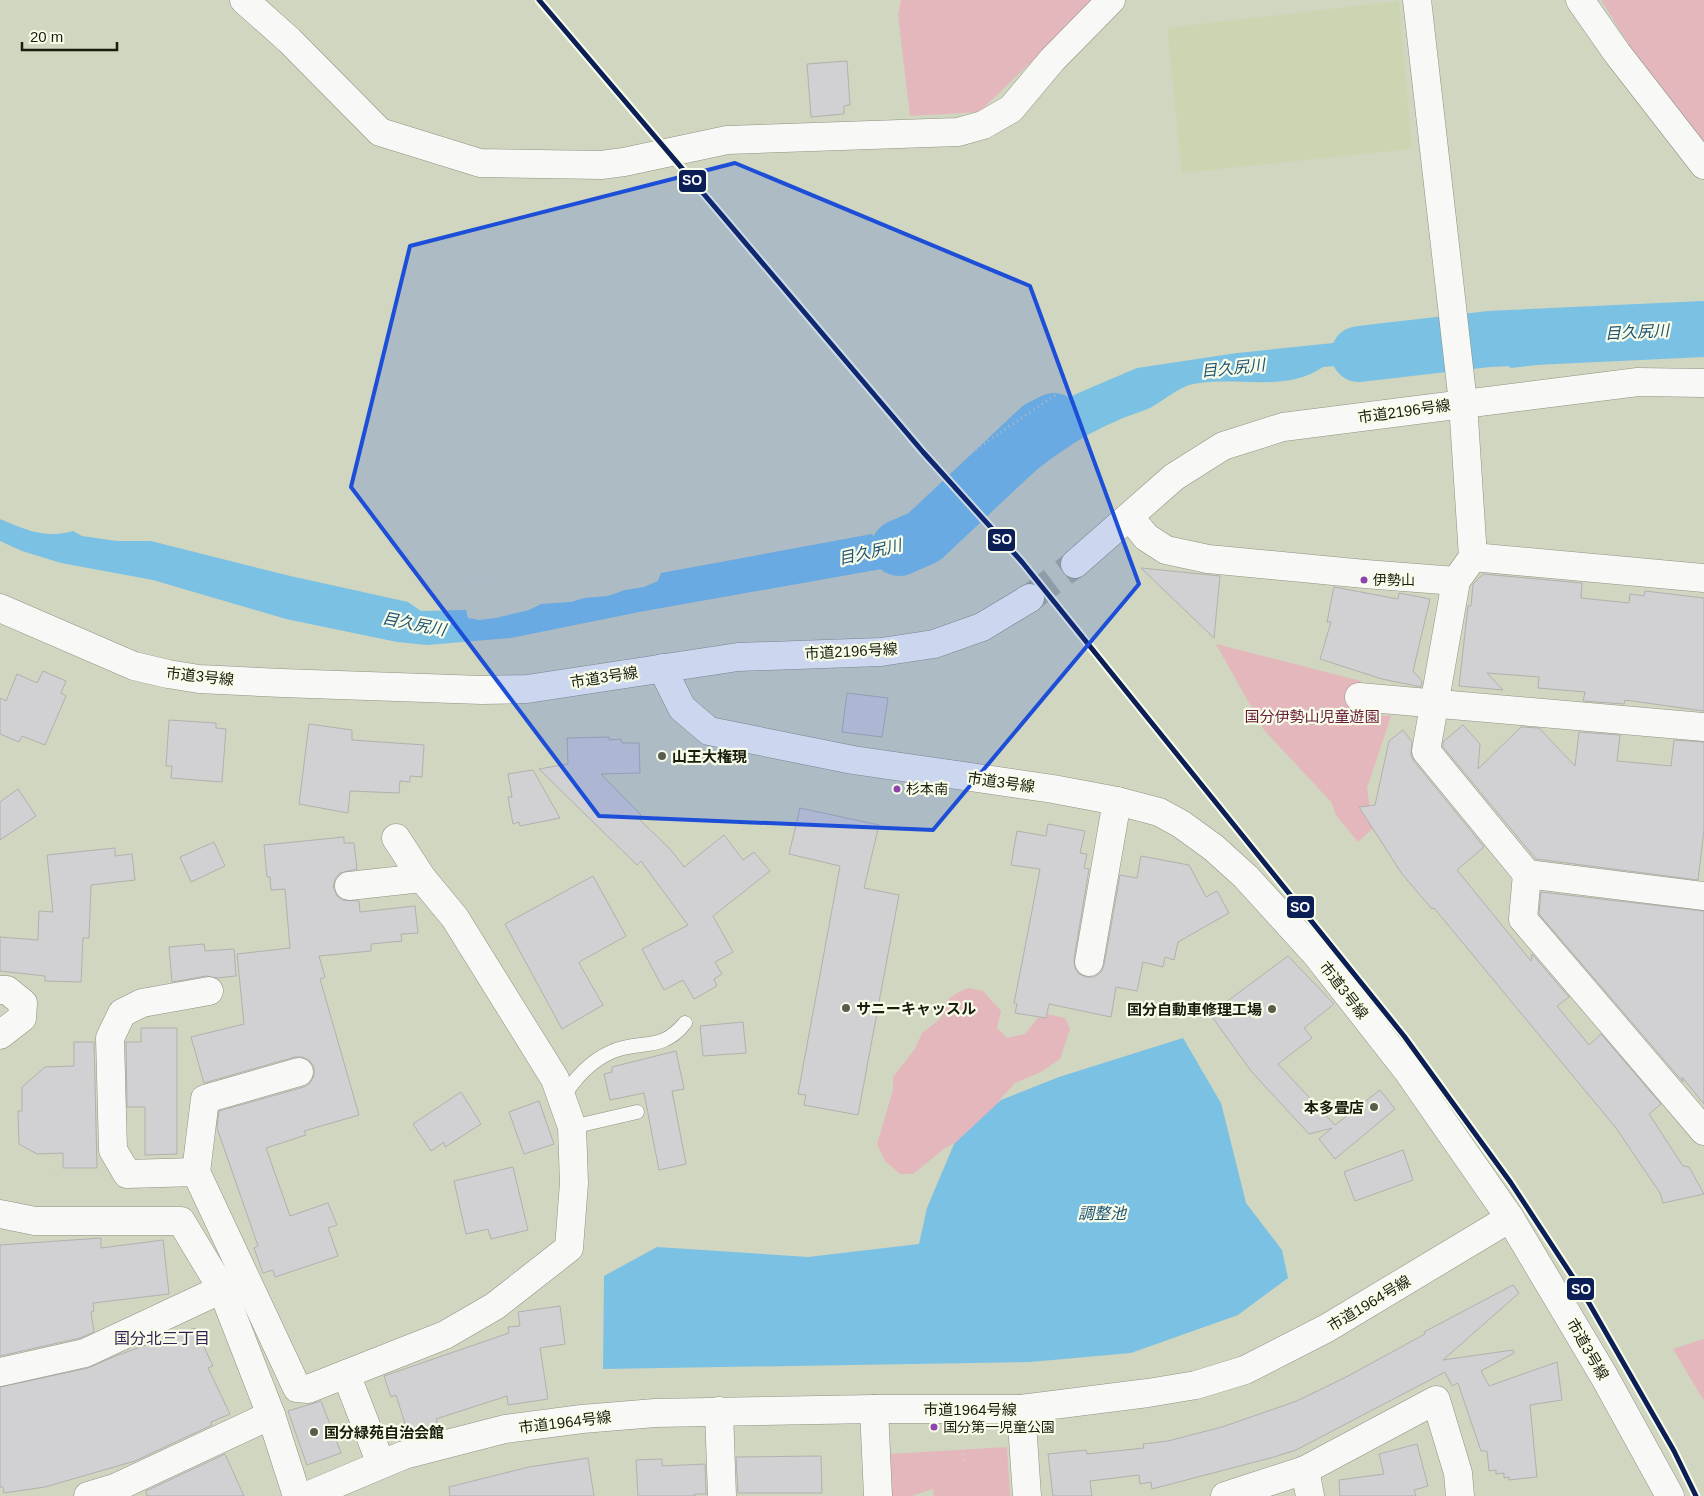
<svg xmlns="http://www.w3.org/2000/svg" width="1704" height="1496" font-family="Arial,'Noto Sans JP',sans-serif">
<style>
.built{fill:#ccd5b1}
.green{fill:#e4b7bd}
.water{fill:#7bc1e4}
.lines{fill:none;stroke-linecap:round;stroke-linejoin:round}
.river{stroke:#7bc1e4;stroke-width:56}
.building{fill:#d1d0d3;stroke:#b1b1ae}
.tertiary-tunnel{stroke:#abb19c;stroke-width:28;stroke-dasharray:28 14;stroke-linecap:butt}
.service-casing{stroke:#8e9281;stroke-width:15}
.minor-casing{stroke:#8e9281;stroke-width:29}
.tertiary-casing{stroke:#8e9281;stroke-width:29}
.path{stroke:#d1d3cc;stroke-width:3;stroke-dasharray:1 4;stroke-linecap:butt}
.service{stroke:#f8f9f6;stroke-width:14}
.minor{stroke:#f8f9f6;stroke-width:28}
.tertiary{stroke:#f8f9f6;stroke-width:28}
.rail-1-casing{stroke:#f8fde9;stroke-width:9}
.rail-1{stroke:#0c1e56;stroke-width:5}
.marked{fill:#1d4ed8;fill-opacity:0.2;stroke:#1d4ed8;stroke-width:4;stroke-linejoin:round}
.bus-dot{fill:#8e44ad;stroke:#f8fde9;stroke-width:2}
.poi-dot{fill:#595e4c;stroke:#f8fde9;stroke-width:2}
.labels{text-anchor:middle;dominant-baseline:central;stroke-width:4.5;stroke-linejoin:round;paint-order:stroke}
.bus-label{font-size:14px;fill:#191d0e;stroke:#f8fde9;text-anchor:start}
.street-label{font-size:15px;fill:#191d0e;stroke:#f8fde9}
.park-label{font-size:15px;fill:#671a3b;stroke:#f8fde9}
.poi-label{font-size:15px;font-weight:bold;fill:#191d0e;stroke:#f8fde9;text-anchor:start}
.water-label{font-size:16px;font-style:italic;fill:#215473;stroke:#f8fde9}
.neighbourhood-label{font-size:16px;fill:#361f58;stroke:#f8fde9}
.line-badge{stroke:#f8fde9;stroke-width:2}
.badge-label{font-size:14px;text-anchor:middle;font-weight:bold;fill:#fff}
</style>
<rect width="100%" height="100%" fill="#d0d6c0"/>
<path class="built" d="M1399 1 1412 149 1182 173 1167 28Z"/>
<g class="green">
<path d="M901 0H1096L979 112 910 116 898 15Z"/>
<path d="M1601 0H1704V147L1644 69Z"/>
<path d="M1216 644 1361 681 1358 714 1391 716 1367 788 1373 828 1358 842 1335 814 1332 803 1264 730Z"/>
<path d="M968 988 983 991 1001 1011 997 1028 1007 1038 1025 1034 1042 1013 1065 1018 1070 1029 1060 1059 1041 1072 1015 1083 967 1137 945 1148 913 1174H900L885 1161 877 1144 893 1090V1077L915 1049 922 1033 941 1018C944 1000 951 995 968 988Z"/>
<path d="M1704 1339V1401L1673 1349Z"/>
<path d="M1007 1447 1010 1496H934L933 1489 911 1496H891L889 1454Z"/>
</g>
<g class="water">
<path d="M1704 309V351H1649L1511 368 1500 360 1477 359 1474 326 1538 319Z"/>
<path d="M1434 325 1437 359 1323 367C1285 393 1236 376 1193 384 1179 387 1163 401 1150 408 1138 413 1126 416 1114 422 1077 438 1043 463 1013 490L981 457 1047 410 1076 394 1137 368 1237 353 1402 336Z"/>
<path d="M949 491 973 519 932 552 904 565 639 612 511 638 427 645 397 642 286 619 153 580 61 563 22 551 0 541V519C26 530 45 539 73 531L82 536 117 541H151L286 575 408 602 421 611 466 610 468 618 479 620 496 618 529 610 541 604 571 602 584 598 608 596 625 590 644 587 658 581 661 573 872 534 877 541C896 542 916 534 928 518 936 507 936 500 949 491Z"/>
<path d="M1183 1038 1221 1103 1246 1203 1282 1250 1288 1278 1238 1315 1131 1353 1030 1362 603 1369 604 1276 657 1247 808 1257 919 1244 927 1208 954 1144 1001 1100 1059 1077Z"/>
</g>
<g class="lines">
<g class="river">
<path d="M1359 354 1489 339 1704 329"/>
<path d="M899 548 924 537 1040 428 1054 421"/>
</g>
</g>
<g class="building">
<path d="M847 61 850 105 844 106V114L811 117 807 64Z"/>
<path d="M1141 568 1220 576 1214 638Z"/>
<path d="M1483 574 1582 583 1581 598 1629 603 1630 594 1644 596 1645 591 1704 598V711L1625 700 1624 704 1583 701 1585 692 1538 688 1539 677 1487 673 1503 690 1459 686 1468 606H1471L1473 584Z"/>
<path d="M1334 587 1398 599 1399 593 1430 599 1413 671 1422 681 1421 687 1382 679 1320 659 1331 622H1327Z"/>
<path d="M43 671 66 681 61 693 66 696 45 745 22 736 19 742 0 734V698L6 701 17 674 37 683Z"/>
<path d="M847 693 888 698 882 737 842 732Z"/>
<path d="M169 720 216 723V728L226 729 222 782 171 778 172 766H166Z"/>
<path d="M309 724 352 730V740L424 745 422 777 410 776V782L400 781 399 793 350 791 348 813 299 804Z"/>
<path d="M1463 725 1480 744 1478 769 1521 727 1539 728 1575 766 1579 732 1620 735 1617 761 1671 766 1674 740 1704 742V830L1698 880 1536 859 1443 747V742Z"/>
<path d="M1403 730 1412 742 1411 755 1414 761 1484 847 1457 870 1531 961 1532 954 1569 997 1557 1006 1589 1045 1601 1034 1661 1104 1649 1114 1683 1166 1689 1167 1704 1194 1663 1203 1660 1193 1616 1128 1434 908 1432 909 1402 874 1359 807 1375 805 1389 741Z"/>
<path d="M609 737V740L621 739 622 743H639L640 773 601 774 641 815 638 818 671 850 684 867 724 835 743 860 754 852 770 871 713 916 733 952 715 962 722 974 714 979 717 986 694 999 683 980 664 990 642 949 688 925 641 861 637 865 539 769 568 764 567 738Z"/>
<path d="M533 770 560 818 520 826 519 822 513 824 508 797H512L508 774Z"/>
<path d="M18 789 36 816 0 840V802Z"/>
<path d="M800 808 879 825 864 888 899 895 858 1115 804 1105 806 1095 798 1094 840 866 789 854Z"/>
<path d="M1048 824 1085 831 1080 853 1087 854 1084 868 1089 869 1074 959 1075 968 1079 974 1086 977H1094L1101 972 1104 965 1120 875 1137 878 1141 856 1189 865 1206 897 1217 891 1229 913 1178 942 1174 960 1165 957 1163 967 1143 962 1137 991 1116 987 1111 1017 1049 1004 1046 1018 1015 1013 1017 1004 1014 1003 1020 973 1040 869 1011 865 1017 831 1046 836Z"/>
<path d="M344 837V843H354L357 869 340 873 335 879 333 887 337 896 343 900 359 901 360 912 415 906 418 933 401 934 402 941 371 944V951L319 956 325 977 320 979 359 1115 304 1131 306 1135 266 1148 290 1216 328 1203 337 1225 328 1228 338 1256 275 1277 273 1270 263 1273 254 1248 258 1246 217 1128 219 1111 304 1087 310 1083 314 1076V1067L310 1061 303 1057H295L204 1083 191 1037 244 1024 237 954 290 948 285 889 271 890 270 877H267L264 845Z"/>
<path d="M214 842 225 866 191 882 180 857Z"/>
<path d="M115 848V856L132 854 135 880 91 885 89 938H83L81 982 45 981V976L0 971V937L38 940 39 911 53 912 47 855Z"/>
<path d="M593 876 626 936 581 961 579 963 603 1005 562 1029 505 924Z"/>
<path d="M1541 892 1704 911V1104L1682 1077 1683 1082 1539 914Z"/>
<path d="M204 944 205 951 234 949 236 976 217 978 206 976 172 982 169 947Z"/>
<path d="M1288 956 1334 1004 1304 1028 1312 1038 1278 1064 1335 1125 1380 1090 1395 1109 1335 1159 1319 1139 1332 1128 1309 1134 1251 1071 1210 1014Z"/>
<path d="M743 1022 746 1053 703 1056 700 1026Z"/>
<path d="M141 1028H177V1154L145 1155V1107H127L126 1042H141Z"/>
<path d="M74 1042H94L97 1168H63V1153L37 1154 19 1144 18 1111H22V1087L45 1067 74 1066Z"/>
<path d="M676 1051 684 1089 672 1091 686 1164 659 1170 644 1093 610 1100 604 1074 612 1072V1067Z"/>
<path d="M461 1092 481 1124 445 1147 444 1142 431 1151 413 1124Z"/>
<path d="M539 1101 554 1144 524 1154 509 1112Z"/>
<path d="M1403 1150 1413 1180 1355 1201 1344 1172Z"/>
<path d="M513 1167 528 1230 491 1239 488 1229 466 1234 454 1181Z"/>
<path d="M101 1238V1248L163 1240 169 1294 93 1303 94 1311 91 1312 94 1332 80 1338 0 1356V1245Z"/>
<path d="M1513 1285 1519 1293 1443 1360 1513 1350 1514 1353 1481 1371 1489 1386 1557 1362 1562 1400 1530 1405 1537 1477 1509 1480V1477L1504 1478V1473L1496 1474V1470L1489 1471 1487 1451H1481L1458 1383 1452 1386 1445 1372 1296 1450 1274 1457 1152 1489 1151 1482 1140 1484 1139 1475 1090 1481 1092 1496H1053L1048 1454 1086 1450 1087 1454 1144 1448 1143 1444 1168 1441 1222 1427 1297 1401 1348 1376 1425 1334 1424 1332Z"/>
<path d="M560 1306 565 1344 540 1348 548 1399 508 1405 507 1396 436 1419 438 1424 408 1433 396 1395 391 1397 384 1376 509 1333 508 1327 520 1326 518 1312Z"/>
<path d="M195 1328 213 1366 208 1368 230 1414 211 1422 212 1425 135 1461 45 1487 4 1493 3 1487H0V1387L88 1368 118 1355Z"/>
<path d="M321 1401 341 1453 307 1465 288 1411Z"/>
<path d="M1417 1444 1428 1486 1414 1490 1416 1496H1340L1339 1480 1384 1474 1379 1454Z"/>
<path d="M225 1454 244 1496H147L146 1491Z"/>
<path d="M821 1456 822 1493H738L736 1457Z"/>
<path d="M588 1458 594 1496H450L449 1487 529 1467Z"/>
<path d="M662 1459V1466L705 1464 706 1494H695V1496H638L636 1460Z"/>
</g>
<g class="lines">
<path class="tertiary-tunnel" d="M1030 598 1075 564"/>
<g class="service-casing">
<g id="service">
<path d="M562 1099C574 1079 589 1062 611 1052 640 1039 661 1053 685 1023"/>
<path d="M572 1127 637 1112"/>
</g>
</g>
<g class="minor-casing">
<g id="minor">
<path d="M244 0 289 40 380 132 480 163 601 165 624 162 727 140 958 132 983 125 1011 109 1052 60 1111 0"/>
<path d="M1417 0 1463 403 1473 557 1456 581 1426 751 1527 874 1704 896"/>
<path d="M1580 0 1617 53 1704 165"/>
<path d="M1130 517 1146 537 1166 550 1208 559 1365 574 1456 581"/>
<path d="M1473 557 1704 578"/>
<path d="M1359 697 1704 727"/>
<path d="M1527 874 1523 919 1704 1131"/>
<path d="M349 886 422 878"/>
<path d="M1089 962 1117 801"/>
<path d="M0 990H7L23 1003 22 1018 0 1035"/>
<path d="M299 1072 205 1099 196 1172 297 1388 308 1389 445 1335 495 1306 569 1248 574 1183 572 1127 555 1079 455 918 422 878 396 838"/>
<path d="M196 1172 127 1174 113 1150 110 1038 122 1013 142 1003 209 991"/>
<path d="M0 1214 35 1221H181L222 1289 271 1415 297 1496"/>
<path d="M1510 1218 1604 1376 1670 1496"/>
<path d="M0 1372 85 1353 222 1289"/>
<path d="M346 1374 381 1464"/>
<path d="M874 1409 878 1496"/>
<path d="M1021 1409 1027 1496"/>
<path d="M719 1411 722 1496"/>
<path d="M1305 1470 1310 1496"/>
<path d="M88 1496 115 1488 271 1415"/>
<path d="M1225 1496 1305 1470 1436 1400 1458 1473 1460 1496"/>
</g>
</g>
<g class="tertiary-casing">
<g id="tertiary">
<path d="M1075 564 1174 477 1223 446 1283 427 1638 382 1704 383"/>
<path d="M0 608 134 666 168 674 199 679 282 683 482 690 527 689 738 657 881 652 934 644 982 627 1030 598"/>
<path d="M307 1496 404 1455 505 1429 582 1419 655 1413 874 1409H1021L1148 1393 1196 1385 1245 1370 1327 1328 1510 1218 1407 1070 1316 954 1246 877 1214 848 1181 824 1159 812 1117 801 1053 789 853 760 709 731 682 708 662 668"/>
</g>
</g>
<g class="path">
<path d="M624 192 876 506"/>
<path d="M1480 296 1511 305 1704 290"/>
<path d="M0 367 200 0"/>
<path d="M0 477 32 497 198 541 418 584 493 580 804 525 905 498 1099 365 1204 340 1409 314 1421 301"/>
<path d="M0 560 57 585 136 606 353 653"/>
<path d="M480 581 662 240"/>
<path d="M501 657 703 626 915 585 965 551 1050 486 1083 517"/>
<path d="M411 812C429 791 478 748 480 721"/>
<path d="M945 991 951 960"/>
<path d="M0 1139 19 1165 33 1174 93 1175"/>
<path d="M737 1171 800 1134 803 1124"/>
<path d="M1394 1323 1423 1374"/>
<path d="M1662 1323 1704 1298"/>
<path d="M962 1439 964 1460"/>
</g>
<use href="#service" class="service"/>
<use href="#minor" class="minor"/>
<use href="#tertiary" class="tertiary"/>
<g class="rail-1-casing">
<path id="rail-1" d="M539 0 923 452 1022 562 1404 1036 1511 1183 1582 1291 1674 1451 1696 1496"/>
</g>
<use href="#rail-1" class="rail-1"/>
</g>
<path class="marked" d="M735 163 1030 286 1139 584 933 830 599 816 351 487 410 246Z"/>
<g class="bus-dot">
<circle cx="1364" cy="580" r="4.5"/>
<circle cx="897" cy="789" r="4.5"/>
<circle cx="934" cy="1427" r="4.5"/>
</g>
<g class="poi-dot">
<circle cx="662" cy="756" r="5"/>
<circle cx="846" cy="1008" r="5"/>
<circle cx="1272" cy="1009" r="5"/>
<circle cx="1374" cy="1107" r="5"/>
<circle cx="314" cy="1432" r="5"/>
</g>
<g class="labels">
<g class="bus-label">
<text x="1373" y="580">伊勢山</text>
<text x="906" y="789">杉本南</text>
<text x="943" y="1427">国分第一児童公園</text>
</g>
<g class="street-label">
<text transform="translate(1404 411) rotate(-8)">市道2196号線</text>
<text transform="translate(851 651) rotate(-3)">市道2196号線</text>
<text transform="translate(200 676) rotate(6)">市道3号線</text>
<text transform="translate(604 677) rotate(-9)">市道3号線</text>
<text transform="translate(1001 782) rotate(8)">市道3号線</text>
<text transform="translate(1344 990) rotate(52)">市道3号線</text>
<text transform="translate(1369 1303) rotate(-31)">市道1964号線</text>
<text transform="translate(1588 1349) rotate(60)">市道3号線</text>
<text x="970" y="1409">市道1964号線</text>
<text transform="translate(565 1422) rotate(-7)">市道1964号線</text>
</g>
<g class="park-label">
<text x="1312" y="716">国分伊勢山児童遊園</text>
</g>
<g class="poi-label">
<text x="672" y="756">山王大権現</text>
<text x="856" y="1008">サニーキャッスル</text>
<text x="1262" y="1009" text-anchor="end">国分自動車修理工場</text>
<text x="1364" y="1107" text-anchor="end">本多畳店</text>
<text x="324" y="1432">国分緑苑自治会館</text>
</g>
<g class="water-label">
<text transform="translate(1637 332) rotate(-3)">目久尻川</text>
<text transform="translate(1233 368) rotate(-6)">目久尻川</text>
<text transform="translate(870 552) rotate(-13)">目久尻川</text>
<text transform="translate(414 624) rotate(11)">目久尻川</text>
<text x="1102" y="1213">調整池</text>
</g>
<g class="neighbourhood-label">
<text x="162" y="1338">国分北三丁目</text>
</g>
</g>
<g class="line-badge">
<rect x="678" y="169" width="29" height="24" rx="5" fill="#0c1e56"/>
<rect x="987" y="528" width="29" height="24" rx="5" fill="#0c1e56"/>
<rect x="1286" y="895" width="29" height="24" rx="5" fill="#0c1e56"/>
<rect x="1566" y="1277" width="29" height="24" rx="5" fill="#0c1e56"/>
</g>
<g class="badge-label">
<text x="692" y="185">SO</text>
<text x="1002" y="544">SO</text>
<text x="1300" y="912">SO</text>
<text x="1581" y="1294">SO</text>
</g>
<path d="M22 42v8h95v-8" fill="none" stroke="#191d0e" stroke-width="2.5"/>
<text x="30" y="42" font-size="15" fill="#191d0e" stroke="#f8fde9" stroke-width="4" paint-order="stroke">20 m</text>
</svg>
